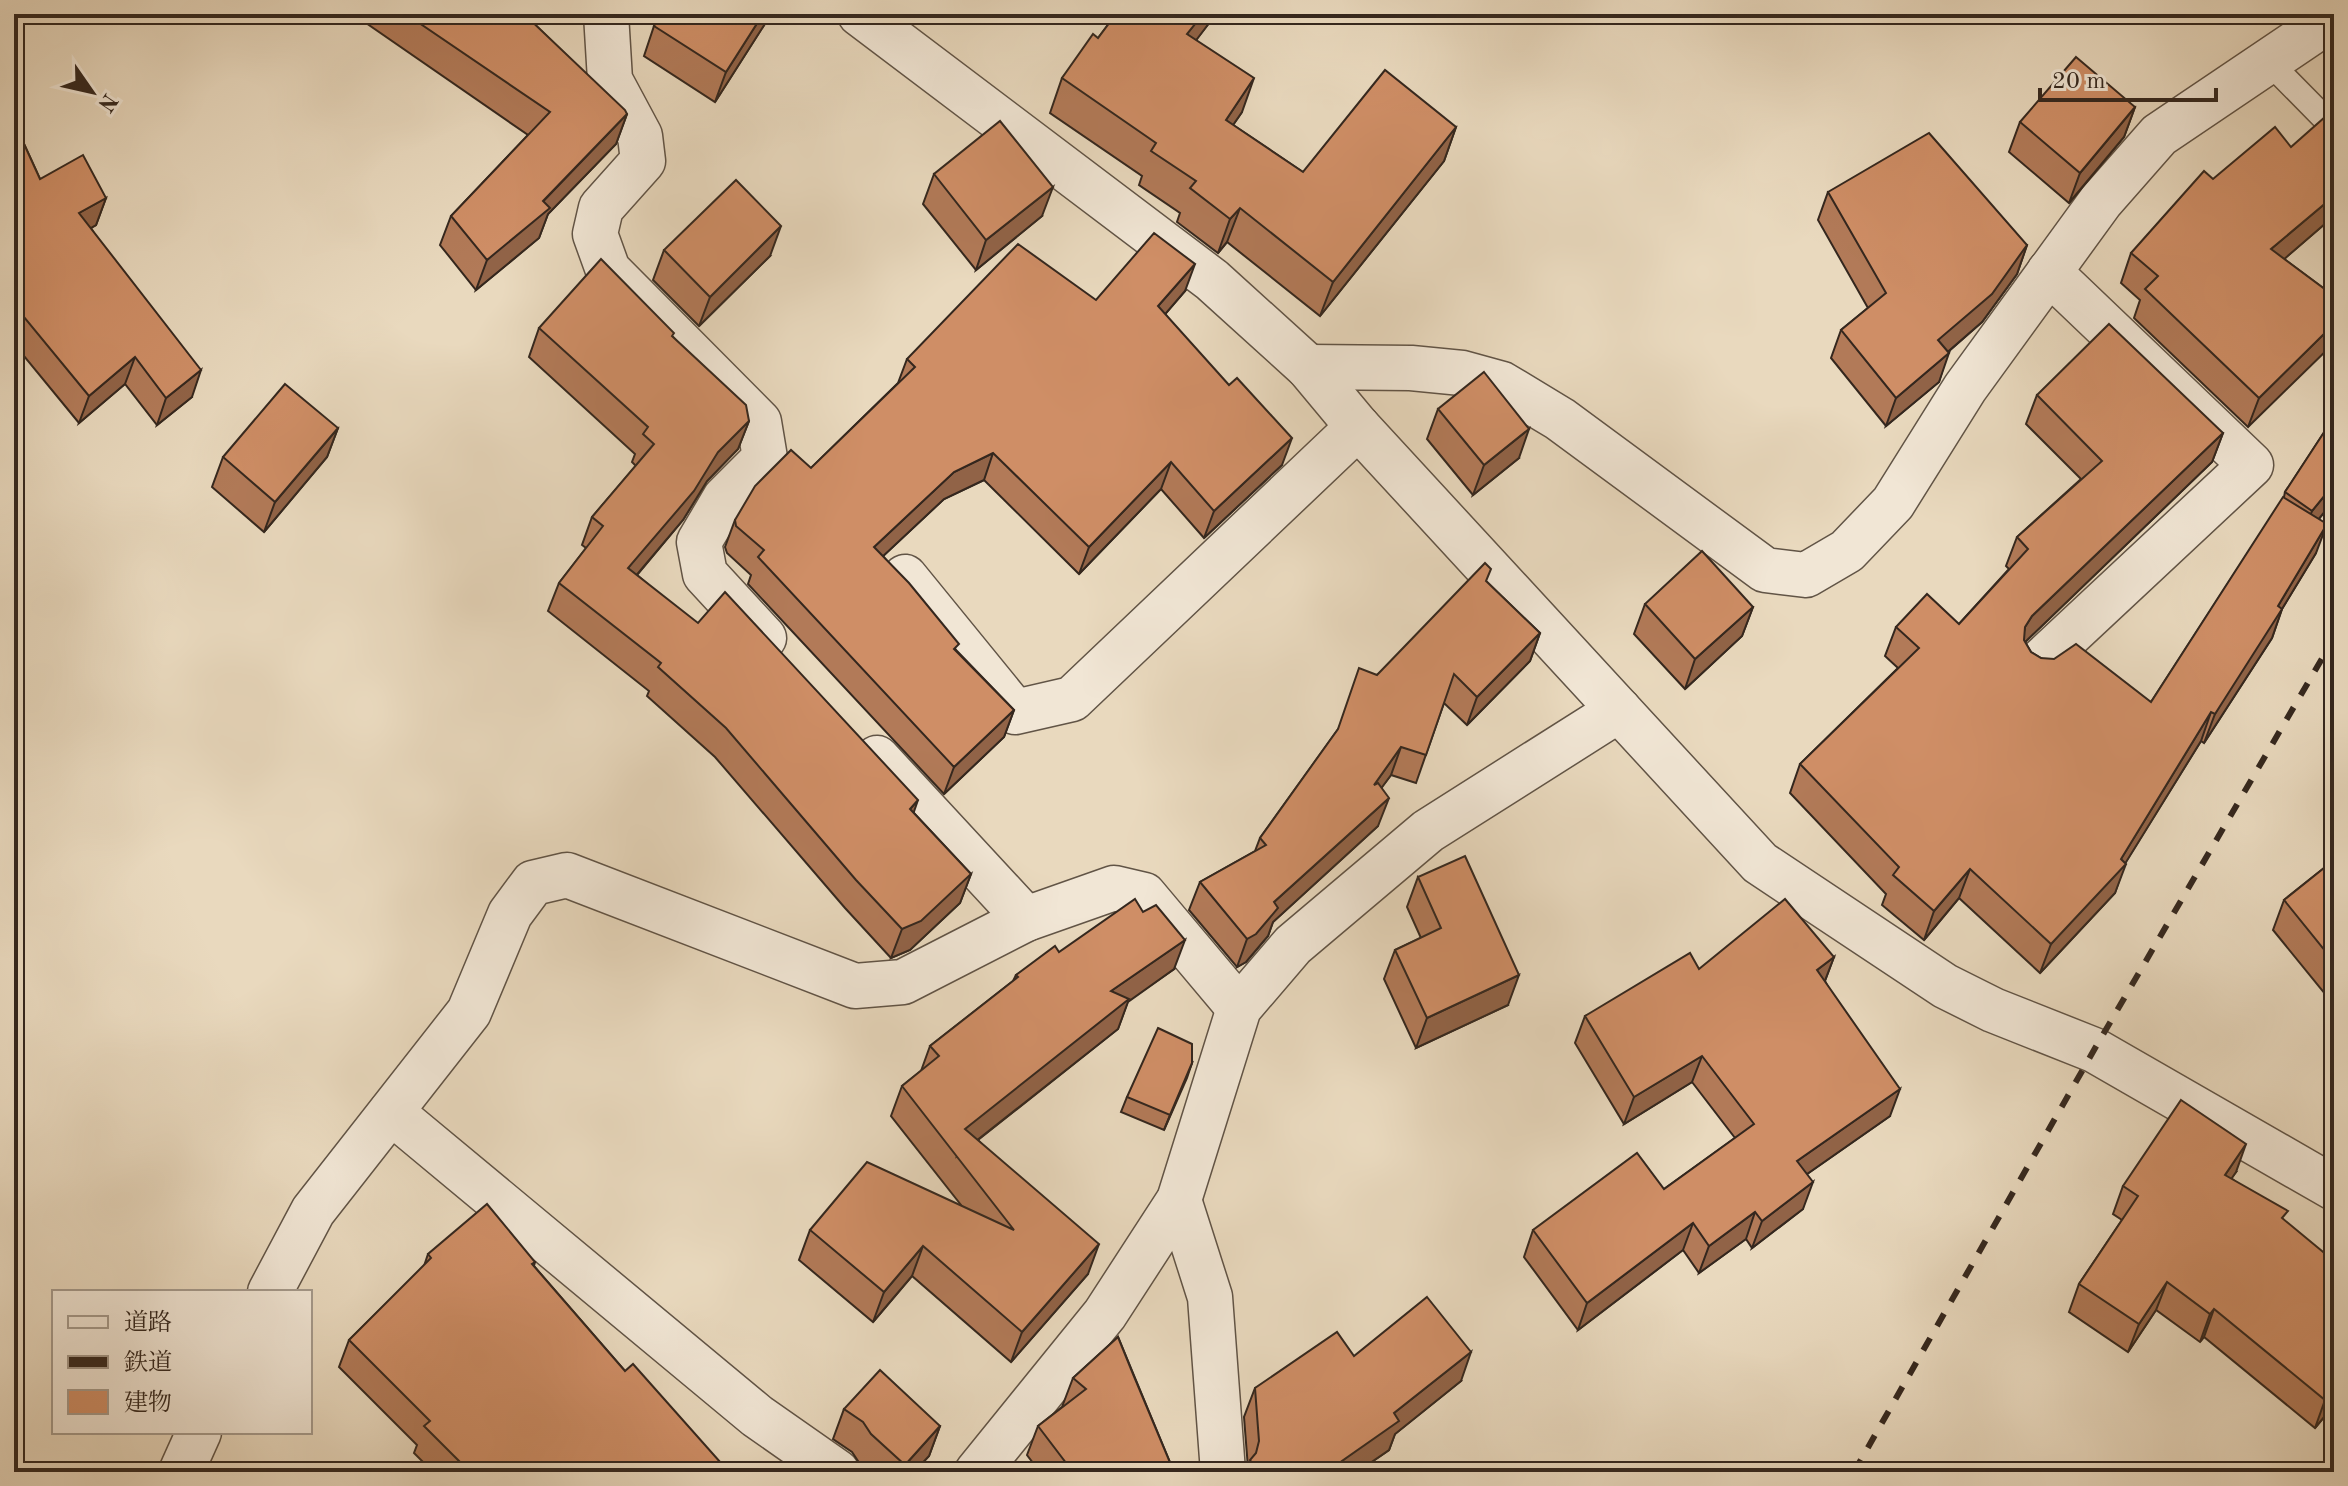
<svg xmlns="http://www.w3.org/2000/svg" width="2348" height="1486" font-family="'Old Standard TT','Noto Serif JP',serif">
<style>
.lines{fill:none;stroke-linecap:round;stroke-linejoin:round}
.lane-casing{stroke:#615446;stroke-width:27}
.street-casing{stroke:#615446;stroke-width:47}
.lane{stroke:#f1e6d5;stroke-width:24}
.street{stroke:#f1e6d5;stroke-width:44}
.rail{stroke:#34271e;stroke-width:6;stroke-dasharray:14 14;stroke-linecap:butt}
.wall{fill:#b27a58;stroke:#34271e;stroke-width:2}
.shaded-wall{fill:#916347;stroke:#34271e;stroke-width:2}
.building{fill:#cf8e66;stroke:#34271e;stroke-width:2}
</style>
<rect width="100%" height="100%" fill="#e9d9be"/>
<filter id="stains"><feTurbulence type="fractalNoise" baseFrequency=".0025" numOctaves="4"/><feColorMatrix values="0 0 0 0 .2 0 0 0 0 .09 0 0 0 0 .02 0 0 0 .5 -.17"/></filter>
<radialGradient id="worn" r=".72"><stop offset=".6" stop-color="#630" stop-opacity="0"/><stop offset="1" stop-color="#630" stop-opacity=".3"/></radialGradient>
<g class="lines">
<g class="lane-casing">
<path id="lane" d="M2268 61 2334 128"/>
</g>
<g class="street-casing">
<g id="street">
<path d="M606 14 610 80 640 136 643 161 601 208 595 234 608 270 759 422 765 458 725 498 699 542 705 574 764 638"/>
<path d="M860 14 1212 280 1308 367 1358 427 1760 863 1945 986 1993 1010 2094 1050 2334 1188"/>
<path d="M1308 367 1411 368 1462 373 1502 384 1560 419 1765 570 1806 575 1847 551 1893 503 1965 388 2101 201 2159 135 2334 17"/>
<path d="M905 577 1015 712 1072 699 1358 427"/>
<path d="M2038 664 2251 465 2049 272"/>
<path d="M877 758 1026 919"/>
<path d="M391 1112 757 1416 837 1472"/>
<path d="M1179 1200 1210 1297 1223 1472"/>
<path d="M270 1292 313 1211 469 1012 510 914 533 883 567 875 855 986 903 982 1026 919 1114 888 1144 895 1239 1008"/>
<path d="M181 1472 199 1432"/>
<path d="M977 1472 1105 1314 1179 1200 1239 1008 1293 945 1428 831 1619 710"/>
</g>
</g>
<use href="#lane" class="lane"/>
<use href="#street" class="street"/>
<path class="rail" d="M1854 1472 2094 1050 2334 638"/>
</g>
<g class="wall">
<path d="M353 14H524L627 114 616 144 548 214 539 238 476 290 440 245 451 216 528 135Z"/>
<path d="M662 14H770L768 19 715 102 644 56 654 26Z"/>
<path d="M1116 14H1216L1196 40 1242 112 1233 125 1303 172 1456 127 1444 161 1320 316 1227 242 1218 253 1177 222 1180 213 1139 185 1142 176 1050 113 1062 78 1098 38Z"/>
<path d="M2135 107 2124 137 2069 203 2009 152 2020 122Z"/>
<path d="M14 122 40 179 106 198 96 225 91 228 192 397 157 425 125 384 79 423 14 344Z"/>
<path d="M934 174 1042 216 976 270 923 204Z"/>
<path d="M2213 179 2334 216 2284 259 2334 296 2248 427 2134 318 2140 300 2121 283 2131 253Z"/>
<path d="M1828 192 2027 245 2017 274 1982 322 1948 352 1939 382 1886 426 1831 358 1841 330 1868 308 1818 220Z"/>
<path d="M664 250 770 256 699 326 653 280Z"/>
<path d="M1185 291 1165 314 1282 465 1204 538 1161 489 1079 574 984 480 944 499 883 556 957 651 1014 710 1004 737 944 794 748 584 751 575 727 553 725 547 735 520 811 468 898 383 907 359 1096 300Z"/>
<path d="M539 328 673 337 749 421 738 449 707 481 683 520 637 575 914 813 971 874 960 903 910 950 891 958 845 908 715 757 647 696 649 691 548 611 559 583 586 548 582 545 592 517 636 466 632 462 635 454 529 357Z"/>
<path d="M2037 395 2223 433 2212 462 2025 642 2031 652 2041 658 2151 702 2284 497 2285 492 2334 417V500L2319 519 2316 553 2282 609 2272 638 2204 743 2201 741 2125 863 2115 893 2040 973 1959 898 1924 940 1882 905 1886 894 1790 793 1800 764 1898 668 1885 656 1896 627 1959 624 2009 569 2006 566 2017 537 2081 479 2026 424Z"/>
<path d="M1438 409 1519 458 1473 495 1427 439Z"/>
<path d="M338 428 327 457 264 532 212 487 223 457Z"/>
<path d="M1486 581 1540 633 1530 661 1467 725 1444 703 1416 783 1391 775 1381 788 1378 826 1273 922 1268 936 1246 962 1237 967 1189 910 1200 882 1255 851 1260 838 1377 675Z"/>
<path d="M1645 604 1753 607 1742 636 1685 689 1634 634Z"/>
<path d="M2334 860V1005L2273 930 2284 900Z"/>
<path d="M1418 877 1508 1005 1416 1048 1384 979 1395 950 1421 938 1407 907Z"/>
<path d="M1059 952 1174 969 1128 1001 1118 1029 978 1140 1088 1274 1011 1362 912 1276 873 1322 799 1260 810 1230 961 1205 891 1116 902 1086 921 1071 930 1046 1013 981 1016 975Z"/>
<path d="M1834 957 1825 981 1890 1116 1807 1174 1803 1209 1752 1248 1746 1239 1699 1273 1683 1250 1578 1330 1524 1257 1533 1230 1664 1189 1735 1138 1692 1082 1624 1124 1575 1043 1585 1016 1699 969Z"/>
<path d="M2334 1015V1030L2330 1025Z"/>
<path d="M1192 1063 1164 1130 1121 1112 1127 1097Z"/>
<path d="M2236 1172 2231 1178 2284 1220 2334 1405 2315 1428 2204 1337 2200 1342 2156 1310 2128 1352 2069 1312 2079 1284 2122 1220 2113 1214 2123 1186Z"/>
<path d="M428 1254 535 1262 534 1266 625 1371 729 1472H433L414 1453 417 1445 339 1367 349 1340 424 1266Z"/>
<path d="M1118 1337 1174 1472H1040L1027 1455 1038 1426 1062 1407 1073 1378Z"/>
<path d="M1354 1356 1461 1381 1395 1434 1389 1450 1357 1472H1246L1248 1468 1244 1417 1255 1388Z"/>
<path d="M844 1409 940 1426 929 1456 914 1472H869L860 1464 852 1452 833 1439Z"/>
</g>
<g class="shaded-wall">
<path d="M14 14H32L14 26Z"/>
<path d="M763 14H770L768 19 715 102 726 72Z"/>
<path d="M1203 14H1216L1175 68 1187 34Z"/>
<path d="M1254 78 1242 112 1213 154 1226 120Z"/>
<path d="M2135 107 2124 137 2069 203 2080 173Z"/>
<path d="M627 114 616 144 548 214 539 238 476 290 487 260Z"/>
<path d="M1456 127 1444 161 1320 316 1333 282Z"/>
<path d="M1053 187 1042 216 976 270 986 240Z"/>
<path d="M2334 196V216L2261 279 2271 249Z"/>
<path d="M106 198 96 225 70 240 79 213Z"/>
<path d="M1240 208 1227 242 1218 253 1230 219Z"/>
<path d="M781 226 770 256 699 326 710 297Z"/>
<path d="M2027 245 2017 274 1982 322 1928 369 1938 340Z"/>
<path d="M1195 264 1185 291 1149 333 1158 306Z"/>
<path d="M2334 324V343L2248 427 2259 398Z"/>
<path d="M1949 353 1939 382 1886 426 1896 398Z"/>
<path d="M135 357 125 384 79 423 89 396Z"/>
<path d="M201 370 192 397 157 425 166 398Z"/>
<path d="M749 421 738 449 707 481 683 520 618 597 628 568 718 452Z"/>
<path d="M338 428 327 457 264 532 275 502Z"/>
<path d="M1529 429 1519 458 1473 495 1484 465Z"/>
<path d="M2223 433 2212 462 2021 646 2025 627 2032 616Z"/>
<path d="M1292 438 1282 465 1204 538 1214 511Z"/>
<path d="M993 453 984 480 944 499 864 574 874 547 954 472Z"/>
<path d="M1171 462 1161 489 1079 574 1089 547Z"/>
<path d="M2334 484V500L2301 541 2312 511Z"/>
<path d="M2327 524 2316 553 2282 609 2272 638 2204 743 2215 714 2278 606Z"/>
<path d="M1753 607 1742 636 1685 689 1695 659Z"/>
<path d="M1540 633 1530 661 1467 725 1477 697Z"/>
<path d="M1014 710 1004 737 944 794 954 767Z"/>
<path d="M2211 712 2201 741 2123 867 2126 864 2115 893 2040 973 2051 944 2121 859Z"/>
<path d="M1401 747 1391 775 1363 813 1374 785Z"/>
<path d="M1389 798 1378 826 1273 922 1268 936 1246 962 1237 967 1247 939 1274 902Z"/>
<path d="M918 800 908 829 910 809Z"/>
<path d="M1970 869 1959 898 1924 940 1934 911Z"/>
<path d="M971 874 960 903 910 950 891 958 902 929Z"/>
<path d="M1185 940 1174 969 1128 1002 1118 1029 957 1156 965 1129 1111 991Z"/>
<path d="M1834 957 1824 983 1817 970Z"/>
<path d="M1519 975 1508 1005 1416 1048 1427 1018Z"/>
<path d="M1702 1056 1692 1082 1624 1124 1634 1097Z"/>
<path d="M1192 1063 1187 1078 1164 1130 1170 1115Z"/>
<path d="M1900 1089 1890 1116 1787 1188 1797 1161Z"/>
<path d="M2246 1144 2236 1172 2215 1203 2225 1175Z"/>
<path d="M1813 1182 1803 1209 1752 1248 1762 1221Z"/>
<path d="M1755 1212 1746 1239 1699 1273 1709 1246Z"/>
<path d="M1693 1223 1683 1250 1578 1330 1587 1303Z"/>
<path d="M1099 1244 1088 1274 1011 1362 1022 1332Z"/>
<path d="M923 1246 912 1276 873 1322 884 1292Z"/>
<path d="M2167 1282 2156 1310 2128 1352 2139 1324Z"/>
<path d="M2214 1309 2204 1337 2200 1342 2210 1314Z"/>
<path d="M1471 1352 1461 1381 1395 1434 1389 1450 1357 1472H1338L1342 1461 1394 1413Z"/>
<path d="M2334 1390V1405L2315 1428 2325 1400Z"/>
<path d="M940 1426 929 1456 914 1472H902L905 1465Z"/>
</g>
<g class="building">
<path d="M406 14H524L625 110 627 114 543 201 550 208 487 260 451 216 550 112Z"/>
<path d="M662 14H763L726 72 654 26Z"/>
<path d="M1116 14H1203L1187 34 1254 78 1226 120 1303 172 1385 70 1456 127 1333 282 1240 208 1230 219 1190 188 1196 181 1151 151 1156 143 1062 78 1093 34 1098 38Z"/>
<path d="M2076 57 2135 107 2080 173 2020 122Z"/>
<path d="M2334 109V196L2271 249 2334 296V324L2259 398 2145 289 2158 276 2131 253 2204 171 2213 179 2275 127 2291 147Z"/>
<path d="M1000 121 1053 187 986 240 934 174Z"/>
<path d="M14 122 40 179 83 155 106 198 79 213 201 370 166 398 135 357 89 396 14 305Z"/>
<path d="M1929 133 2027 245 1992 294 1938 340 1949 353 1896 398 1841 330 1886 293 1828 192Z"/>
<path d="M736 180 781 226 710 297 664 250Z"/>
<path d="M1154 233 1195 264 1158 306 1229 385 1237 378 1292 438 1214 511 1171 462 1089 547 993 453 954 472 874 547 909 583 959 644 954 649 1014 710 954 767 758 557 764 550 736 526 735 520 755 486 791 450 811 468 915 367 907 359 1018 244 1096 300Z"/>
<path d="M601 259 674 333 672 336 746 405 749 421 718 452 694 491 628 568 698 623 725 592 918 800 910 809 971 874 921 921 902 929 856 880 726 728 658 667 661 663 559 583 603 526 592 517 654 444 643 434 648 427 539 328Z"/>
<path d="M2109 324 2223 433 2032 616 2025 627 2024 640 2031 652 2041 658 2054 659 2076 644 2151 702 2283 497 2327 524 2278 606 2282 609 2215 714 2211 712 2121 859 2126 864 2051 944 1970 869 1934 911 1893 875 1899 867 1800 764 1919 648 1896 627 1927 594 1959 624 2028 549 2017 537 2102 461 2037 395Z"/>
<path d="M1484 372 1529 429 1484 465 1438 409Z"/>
<path d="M285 384 338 428 275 502 223 457Z"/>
<path d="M2334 417V484L2312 511 2285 492Z"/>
<path d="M1702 551 1753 607 1695 659 1645 604Z"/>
<path d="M1485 563 1491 569 1486 581 1540 633 1477 697 1454 674 1426 755 1401 747 1374 785 1378 783 1389 798 1274 902 1278 908 1256 934 1247 939 1200 882 1266 845 1260 838 1338 729 1359 668 1377 675Z"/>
<path d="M1465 856 1519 975 1427 1018 1395 950 1441 928 1418 877Z"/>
<path d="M2334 860V962L2284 900Z"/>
<path d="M1135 899 1143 912 1156 905 1185 940 1111 991 1129 999 965 1129 1099 1244 1022 1332 923 1246 884 1292 810 1230 867 1162 1014 1230 902 1086 939 1056 930 1046 1018 977 1016 975 1055 946 1059 952Z"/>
<path d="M1785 899 1834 957 1817 970 1900 1089 1797 1161 1813 1182 1762 1221 1755 1212 1709 1246 1693 1223 1587 1303 1533 1230 1637 1153 1664 1189 1754 1124 1702 1056 1634 1097 1585 1016 1690 953 1699 969Z"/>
<path d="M1158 1028 1192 1044V1063L1170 1115 1127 1097Z"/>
<path d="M2181 1100 2246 1144 2225 1175 2288 1211 2282 1218 2334 1261V1390L2325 1400 2214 1309 2210 1314 2167 1282 2139 1324 2079 1284 2138 1196 2123 1186Z"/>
<path d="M487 1204 535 1262 532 1264 625 1371 633 1364 729 1472H463L467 1469 424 1426 430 1421 349 1340 431 1258 428 1254Z"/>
<path d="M1427 1297 1471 1352 1394 1413 1399 1421 1342 1461 1347 1467 1340 1472H1258L1250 1460 1256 1453 1259 1441 1255 1388 1337 1332 1354 1356Z"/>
<path d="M1118 1337 1133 1374 1174 1472H1073L1038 1426 1086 1389 1073 1378Z"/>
<path d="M880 1370 940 1426 905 1465 871 1434 863 1422 844 1409Z"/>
<path d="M746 1464H764L771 1472H735Z"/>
</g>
<rect width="2348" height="1486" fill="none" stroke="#e9d9be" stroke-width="48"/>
<rect x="16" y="16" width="2316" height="1454" fill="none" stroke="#34271e" stroke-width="4"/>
<rect x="24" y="24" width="2300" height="1438" fill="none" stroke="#34271e" stroke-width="2"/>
<rect x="52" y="1290" width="260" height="144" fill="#f1e6d5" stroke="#a59a8c" stroke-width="2"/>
<rect x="68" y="1316" width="40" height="12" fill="#f1e6d5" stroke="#a59a8c" stroke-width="2"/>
<text x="124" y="1330" font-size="24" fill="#34271e">道路</text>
<rect x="68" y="1356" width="40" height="12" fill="#34271e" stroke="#a59a8c" stroke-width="2"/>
<text x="124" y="1370" font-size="24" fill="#34271e">鉄道</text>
<rect x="68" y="1390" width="40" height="24" fill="#cf8e66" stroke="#a59a8c" stroke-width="2"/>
<text x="124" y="1410" font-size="24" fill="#34271e">建物</text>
<g transform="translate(92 92) rotate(124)" stroke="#f1e6d5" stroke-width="6" paint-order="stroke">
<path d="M0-6L14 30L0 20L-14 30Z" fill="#34271e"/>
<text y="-12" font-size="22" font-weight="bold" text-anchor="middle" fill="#34271e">N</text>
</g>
<path d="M2040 88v12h176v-12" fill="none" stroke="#34271e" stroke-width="4"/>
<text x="2052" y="88" font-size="24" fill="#34271e" stroke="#f1e6d5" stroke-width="6" paint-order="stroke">20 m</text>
<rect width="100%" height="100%" filter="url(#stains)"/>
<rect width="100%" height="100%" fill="url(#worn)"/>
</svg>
